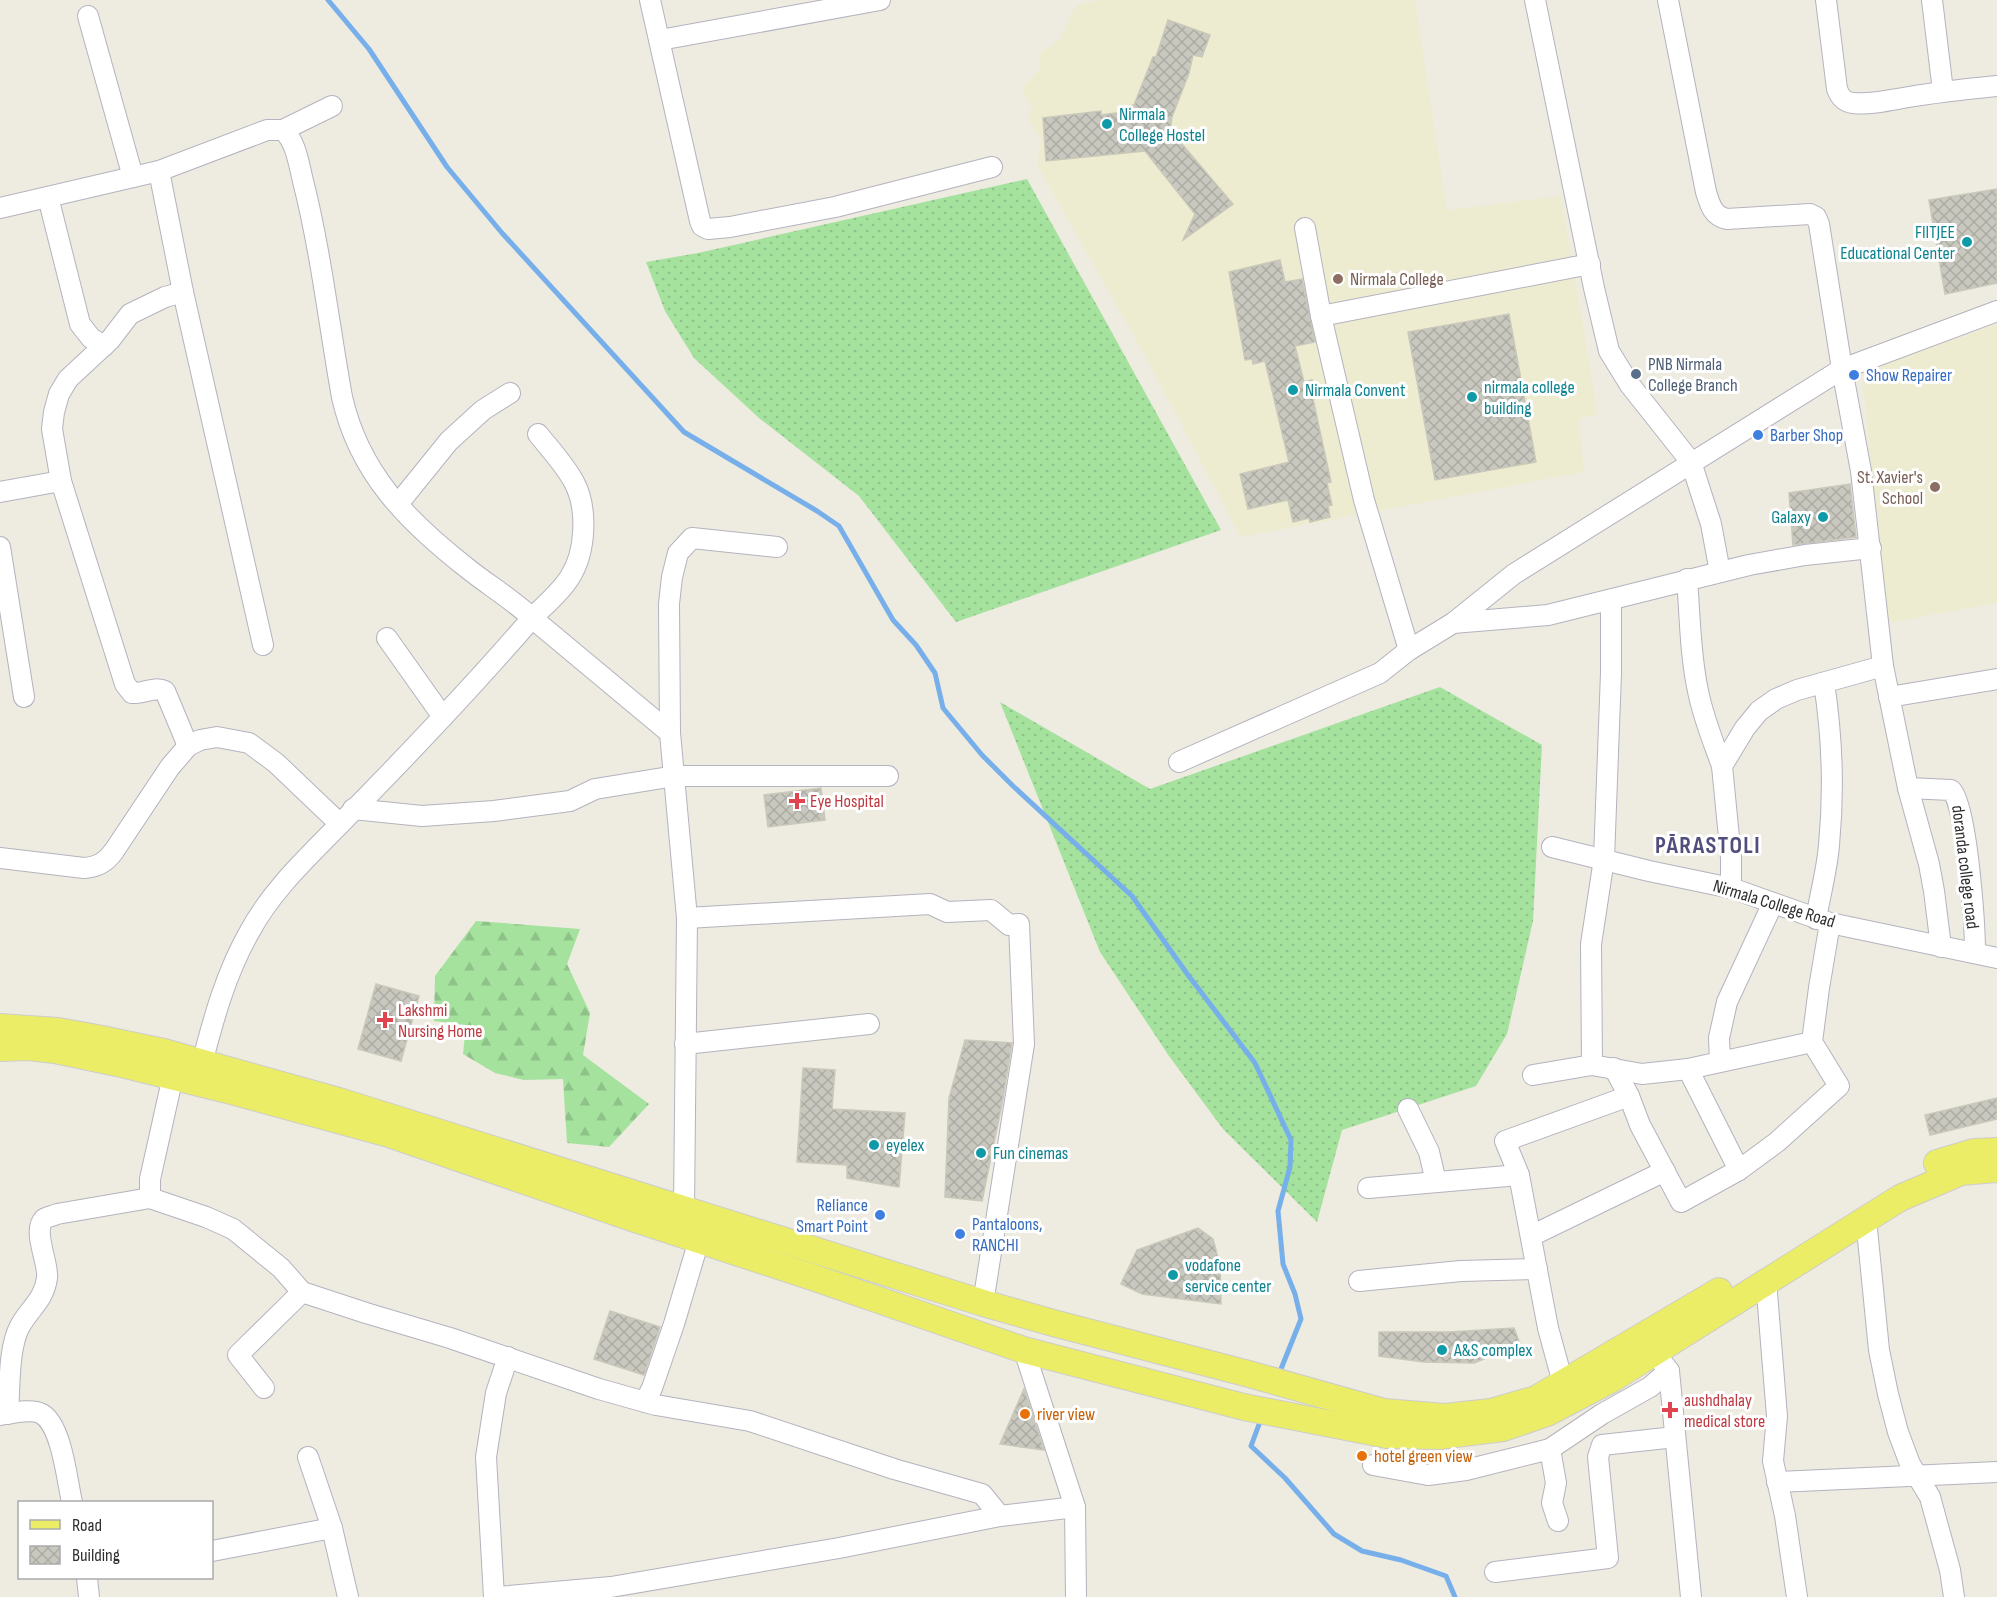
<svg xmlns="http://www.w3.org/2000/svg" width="1997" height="1597" font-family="'Sofia Sans Condensed',sans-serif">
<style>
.education{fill:#eeecd0}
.grass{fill:url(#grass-dots)}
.forest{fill:url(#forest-firs)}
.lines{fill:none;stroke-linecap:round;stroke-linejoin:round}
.stream{stroke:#77afeb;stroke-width:5}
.building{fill:url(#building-cross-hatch);stroke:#c9c8b9;stroke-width:1.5}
.minor-casing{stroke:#b4b3bf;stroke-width:22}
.major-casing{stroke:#cdcdcd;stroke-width:28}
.minor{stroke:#fff;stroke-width:20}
.major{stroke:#eaed65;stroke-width:26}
.culture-dot{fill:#0f9aa8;stroke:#fff;stroke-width:2}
.education-dot{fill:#8d6e63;stroke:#fff;stroke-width:2}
.service-dot{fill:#5c6f8a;stroke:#fff;stroke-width:2}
.shop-dot{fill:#3f7fe0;stroke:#fff;stroke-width:2}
.health-dot{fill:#e0444e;stroke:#fff;stroke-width:2}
.food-dot{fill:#e8710a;stroke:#fff;stroke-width:2}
.labels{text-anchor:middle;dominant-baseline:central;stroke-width:6;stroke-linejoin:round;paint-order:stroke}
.culture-label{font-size:18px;fill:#0d838f;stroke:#fff;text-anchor:start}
.education-label{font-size:18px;fill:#785e54;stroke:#fff;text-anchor:start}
.service-label{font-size:18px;fill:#4e5e75;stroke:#fff;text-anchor:start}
.shop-label{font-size:18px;fill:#366cbe;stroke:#fff;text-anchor:start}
.health-label{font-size:18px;fill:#be3a42;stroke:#fff;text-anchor:start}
.street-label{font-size:18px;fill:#2d2d2d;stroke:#fff}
.food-label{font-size:18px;fill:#c56008;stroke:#fff;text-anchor:start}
.district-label{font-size:24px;font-weight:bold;letter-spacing:1.5px;fill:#514e7d;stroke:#fff}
</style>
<defs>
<pattern id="grass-dots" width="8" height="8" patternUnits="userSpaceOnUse" patternTransform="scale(1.5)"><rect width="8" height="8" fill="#a4e29e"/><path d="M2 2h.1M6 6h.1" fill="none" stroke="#8ec288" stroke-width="1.8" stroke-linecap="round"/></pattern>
<pattern id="forest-firs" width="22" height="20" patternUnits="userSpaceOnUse" patternTransform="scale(1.5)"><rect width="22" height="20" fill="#a4e29e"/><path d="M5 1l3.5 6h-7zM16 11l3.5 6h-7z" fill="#8ec288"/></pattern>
<pattern id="building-cross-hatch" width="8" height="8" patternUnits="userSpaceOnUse" patternTransform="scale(1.5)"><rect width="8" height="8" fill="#c9c8bf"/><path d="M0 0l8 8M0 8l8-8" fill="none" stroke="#adaca4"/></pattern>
</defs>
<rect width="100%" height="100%" fill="#eeebe0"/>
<g class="education">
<path d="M1101 0H1415L1447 210 1561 196 1598 414 1579 419 1584 472 1241 537 1140 347 1037 165 1041 140 1028 120 1032 110 1022 88 1040 69 1039 54 1059 40 1076 5Z"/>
<path d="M1997 324V603L1887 623 1862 372Z"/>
</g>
<g class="grass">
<path d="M1027 179 1221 530 956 622 859 496 759 418 694 358 665 311 646 262 698 253Z"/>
<path d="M1440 687 1542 745 1533 921 1507 1034 1476 1086 1342 1130 1317 1222 1223 1129 1169 1056 1100 952 1000 702 1150 789Z"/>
</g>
<path class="forest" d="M476 921 580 929 567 964 590 1013 583 1055 649 1104 609 1147 567 1143 563 1079 524 1080 495 1073 463 1054 466 1025 434 1021 435 976Z"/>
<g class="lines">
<g class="stream">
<path d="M328 0 369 49 447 167 502 233 684 432 817 511 839 526 893 620 916 645 935 673 943 708 982 755 1013 786 1132 896 1188 975 1255 1063 1291 1140 1290 1167 1278 1211 1283 1264 1295 1294 1301 1319 1279 1374"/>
<path d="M1261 1419 1251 1446 1285 1478 1334 1534 1362 1551 1401 1560 1446 1576 1455 1597"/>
</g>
</g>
<g class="building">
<path d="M1168 20 1210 35 1202 57 1193 55 1189 73 1172 117 1170 130 1233 204 1183 240 1195 214 1145 151 1046 161 1043 118 1101 111V115L1125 112 1127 106 1134 105 1153 57H1156Z"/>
<path d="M1997 189V283L1945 294 1929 200Z"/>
<path d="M1280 260 1285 282 1302 279 1315 342 1295 346 1304 382 1312 380 1316 398 1313 399 1331 482 1327 483 1332 505 1328 506 1330 517 1310 522 1309 518 1293 522 1288 500 1248 509 1240 474 1289 462 1265 361 1253 364 1252 359 1245 360 1229 272Z"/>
<path d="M1509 314 1536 462 1435 480 1408 332Z"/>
<path d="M1850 484 1856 537 1793 545 1789 493Z"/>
<path d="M821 788 825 820 768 827 764 795Z"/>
<path d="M376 984 419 996 401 1061 358 1049Z"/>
<path d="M965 1040 1012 1043 1002 1104 982 1201 945 1197 949 1098Z"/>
<path d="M803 1068 835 1070 832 1109 905 1113 899 1187 847 1178V1165L797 1162Z"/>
<path d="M1997 1098V1119L1930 1135 1925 1115Z"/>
<path d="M1198 1228 1213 1239 1220 1265 1221 1304 1142 1294 1121 1284 1137 1250Z"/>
<path d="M610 1311 660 1327 644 1375 594 1359Z"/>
<path d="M1514 1328 1520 1344 1474 1363 1424 1362 1379 1356V1332H1450Z"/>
<path d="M1024 1389 1044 1450 1000 1444Z"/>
</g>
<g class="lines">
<g class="minor-casing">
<g id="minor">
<path d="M650 0 700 221 702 226 708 229 730 227 835 207 992 167"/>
<path d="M1535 0 1594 288 1609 351 1630 385 1691 462 1711 524 1720 572"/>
<path d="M1668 0 1706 192C1710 205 1713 216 1727 219L1810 214 1816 217 1819 224 1842 369 1861 471 1883 666 1908 788 1929 864 1934 891 1941 947"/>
<path d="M1826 0 1837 89C1840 97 1844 102 1853 103 1871 105 1891 100 1909 97 1938 92 1967 89 1997 86"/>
<path d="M1932 0 1943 91"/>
<path d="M88 16 133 177"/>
<path d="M660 40 880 0"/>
<path d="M283 130 332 106"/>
<path d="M159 171 183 292 263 645"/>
<path d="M48 197 80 324 91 338 104 346"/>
<path d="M0 208 159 171 267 130H283C296 141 299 165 303 181 321 252 329 325 342 397 359 473 407 521 467 568 488 585 512 599 532 618 471 689 406 757 340 824 308 857 272 890 250 931 226 973 214 1017 202 1063"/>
<path d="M1305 228 1321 316 1364 500 1409 650"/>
<path d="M183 292 165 297 130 314 110 340 68 379 59 394 54 412 52 429 61 481 125 684 132 693C143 694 154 686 165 691L188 746"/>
<path d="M1321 316 1590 264"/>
<path d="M538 434C550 449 565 465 574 482 588 508 586 552 570 577 561 592 545 605 532 618L670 733"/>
<path d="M0 492 61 481"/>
<path d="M398 504 449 441 483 410 510 393"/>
<path d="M0 547 24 697"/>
<path d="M1687 579C1690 616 1690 654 1698 691 1703 717 1713 741 1722 766"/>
<path d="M1453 623 1548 615 1749 565 1805 555 1871 548"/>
<path d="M387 638 443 717"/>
<path d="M1889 697 1997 679"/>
<path d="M1179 762 1380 673 1409 650 1453 623 1514 574 1842 369 1997 311"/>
<path d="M1908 788 1951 790C1967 803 1975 927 1975 953"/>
<path d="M353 809 422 816 494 811 570 801 595 789 675 776H888"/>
<path d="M1552 847 1649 871 1731 888 1830 923 1997 958"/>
<path d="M0 858 84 868C98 867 106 862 114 851L170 767 188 746 200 740 217 737 249 743 276 763 340 824"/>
<path d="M1731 888V858L1722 766 1745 728 1759 711 1776 699 1797 690 1883 666"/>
<path d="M687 918 930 904 947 912 991 910 1009 925 1019 924 1024 1044 983 1303"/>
<path d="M1816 919C1820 895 1827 870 1829 845 1834 793 1832 735 1824 683"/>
<path d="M685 1044 869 1024"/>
<path d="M1720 1061 1719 1038 1727 1002 1773 903"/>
<path d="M1592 1065 1591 944 1604 859 1611 673V600"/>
<path d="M1614 1068 1629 1096 1640 1125 1681 1202 1739 1170 1777 1142 1839 1086 1812 1042 1819 988 1830 923"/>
<path d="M1688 1069 1739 1170"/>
<path d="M1533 1075 1592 1065 1642 1074 1688 1069 1812 1042"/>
<path d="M173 1076 150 1179V1198L206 1217 233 1229 281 1268 302 1292 366 1313 450 1338 599 1389 656 1405 750 1421 894 1469 982 1494 1000 1516"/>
<path d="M1408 1109 1429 1152 1436 1182"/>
<path d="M1368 1188 1519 1175"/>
<path d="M684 1209 687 918 670 733 669 604 672 577 678 553 692 538 777 547"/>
<path d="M1866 1219 1879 1350 1888 1394 1898 1432 1910 1464 1930 1497 1950 1570 1954 1597"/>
<path d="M1531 1236 1665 1171"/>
<path d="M1359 1281 1461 1271 1537 1269"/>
<path d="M1766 1281 1777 1416 1773 1461 1785 1516 1797 1597"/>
<path d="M1024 1350 1075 1507"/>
<path d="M1655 1353 1669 1371 1691 1597"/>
<path d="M1563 1383 1548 1328 1519 1175 1505 1141 1629 1096"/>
<path d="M264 1388 238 1355 302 1292"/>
<path d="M645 1402 652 1388 674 1324 699 1240"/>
<path d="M8 1414C10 1388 8 1348 20 1326 30 1308 44 1300 47 1278 49 1263 32 1231 44 1219 47 1217 53 1216 57 1214L150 1198"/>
<path d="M0 1415C11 1413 32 1408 42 1414 62 1426 67 1481 72 1502"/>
<path d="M1550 1449 1602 1414 1650 1387 1669 1371"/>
<path d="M308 1457 332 1528 348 1597"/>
<path d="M1373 1465 1428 1475 1466 1470 1550 1449 1556 1483 1552 1503 1558 1521"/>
<path d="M1777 1482 1997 1472"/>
<path d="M212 1551 332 1528"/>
<path d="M1495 1572 1608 1558 1598 1457 1602 1445 1675 1437"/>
<path d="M87 1578 89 1597"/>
<path d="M494 1597 486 1457 496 1393 508 1357"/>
<path d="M498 1597 611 1587 839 1548 1000 1516 1075 1507 1076 1597"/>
</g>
</g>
<g class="major-casing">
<g id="major">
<path d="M0 1027 58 1031 97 1038 164 1052 339 1101 983 1303 1057 1324 1249 1374 1384 1412 1445 1417 1491 1412 1536 1399 1719 1291"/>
<path d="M0 1048 28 1047 55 1050 117 1063 231 1091 389 1134 632 1218 812 1277 1024 1350 1244 1407 1387 1435 1439 1436 1503 1428 1547 1413 1612 1379 1900 1198 1961 1172 1997 1169"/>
<path d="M1937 1163 1974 1152 1997 1151"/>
</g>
</g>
<use href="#minor" class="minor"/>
<use href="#major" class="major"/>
</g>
<g class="culture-dot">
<circle cx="1107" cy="124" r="6"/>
<circle cx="1967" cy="242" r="6"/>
<circle cx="1293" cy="390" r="6"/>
<circle cx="1472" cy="397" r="6"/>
<circle cx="1823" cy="517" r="6"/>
<circle cx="874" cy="1145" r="6"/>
<circle cx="981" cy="1153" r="6"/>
<circle cx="1173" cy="1275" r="6"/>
<circle cx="1442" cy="1350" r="6"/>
</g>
<g class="education-dot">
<circle cx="1338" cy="279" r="6"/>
<circle cx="1935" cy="487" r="6"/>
</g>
<circle class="service-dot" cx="1636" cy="374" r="6"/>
<g class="shop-dot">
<circle cx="1854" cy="375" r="6"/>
<circle cx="1758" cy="435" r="6"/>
<circle cx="880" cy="1215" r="6"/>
<circle cx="960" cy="1234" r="6"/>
</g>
<g class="health-dot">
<path d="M794 792h6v6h6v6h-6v6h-6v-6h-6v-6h6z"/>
<path d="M382 1011h6v6h6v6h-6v6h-6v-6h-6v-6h6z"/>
<path d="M1667 1401h6v6h6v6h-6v6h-6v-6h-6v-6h6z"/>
</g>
<g class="food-dot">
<circle cx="1025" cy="1414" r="6"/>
<circle cx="1362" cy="1456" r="6"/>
</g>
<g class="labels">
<g class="culture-label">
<text x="1119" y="114">Nirmala<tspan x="1119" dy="21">College Hostel</tspan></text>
<text x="1955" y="232" text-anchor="end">FIITJEE<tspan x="1955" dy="21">Educational Center</tspan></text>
<text x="1484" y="387">nirmala college<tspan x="1484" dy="21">building</tspan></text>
<text x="1305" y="390">Nirmala Convent</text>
<text x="1811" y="517" text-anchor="end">Galaxy</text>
<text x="886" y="1145">eyelex</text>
<text x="993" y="1153">Fun cinemas</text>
<text x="1185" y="1265">vodafone<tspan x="1185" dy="21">service center</tspan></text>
<text x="1454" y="1350">A&amp;S complex</text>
</g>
<g class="education-label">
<text x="1350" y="279">Nirmala College</text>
<text x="1923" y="477" text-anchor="end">St. Xavier's<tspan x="1923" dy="21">School</tspan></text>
</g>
<g class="service-label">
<text x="1648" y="364">PNB Nirmala<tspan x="1648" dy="21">College Branch</tspan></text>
</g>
<g class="shop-label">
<text x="1866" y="375">Show Repairer</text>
<text x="1770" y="435">Barber Shop</text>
<text x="868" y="1205" text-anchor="end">Reliance<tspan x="868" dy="21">Smart Point</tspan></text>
<text x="972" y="1224">Pantaloons,<tspan x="972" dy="21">RANCHI</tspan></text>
</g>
<g class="health-label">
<text x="810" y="801">Eye Hospital</text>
<text x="398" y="1010">Lakshmi<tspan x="398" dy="21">Nursing Home</tspan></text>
<text x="1684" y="1400">aushdhalay<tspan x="1684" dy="21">medical store</tspan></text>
</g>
<g class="street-label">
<text transform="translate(1965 867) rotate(83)">doranda college road</text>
<text transform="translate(1774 904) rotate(17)">Nirmala College Road</text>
</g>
<g class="food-label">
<text x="1037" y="1414">river view</text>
<text x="1374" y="1456">hotel green view</text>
</g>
<g class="district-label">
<text x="1708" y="845">PĀRASTOLI</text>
</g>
</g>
<rect x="18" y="1501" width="195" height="78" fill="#ffffff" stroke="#ababab" stroke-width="1.5"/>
<rect x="30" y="1520" width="30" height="9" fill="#eaed65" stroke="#ababab" stroke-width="1.5"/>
<text x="72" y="1531" font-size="18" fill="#2d2d2d">Road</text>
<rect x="30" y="1546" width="30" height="18" fill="url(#building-cross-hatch)" stroke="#ababab" stroke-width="1.5"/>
<text x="72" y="1561" font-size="18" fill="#2d2d2d">Building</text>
</svg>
